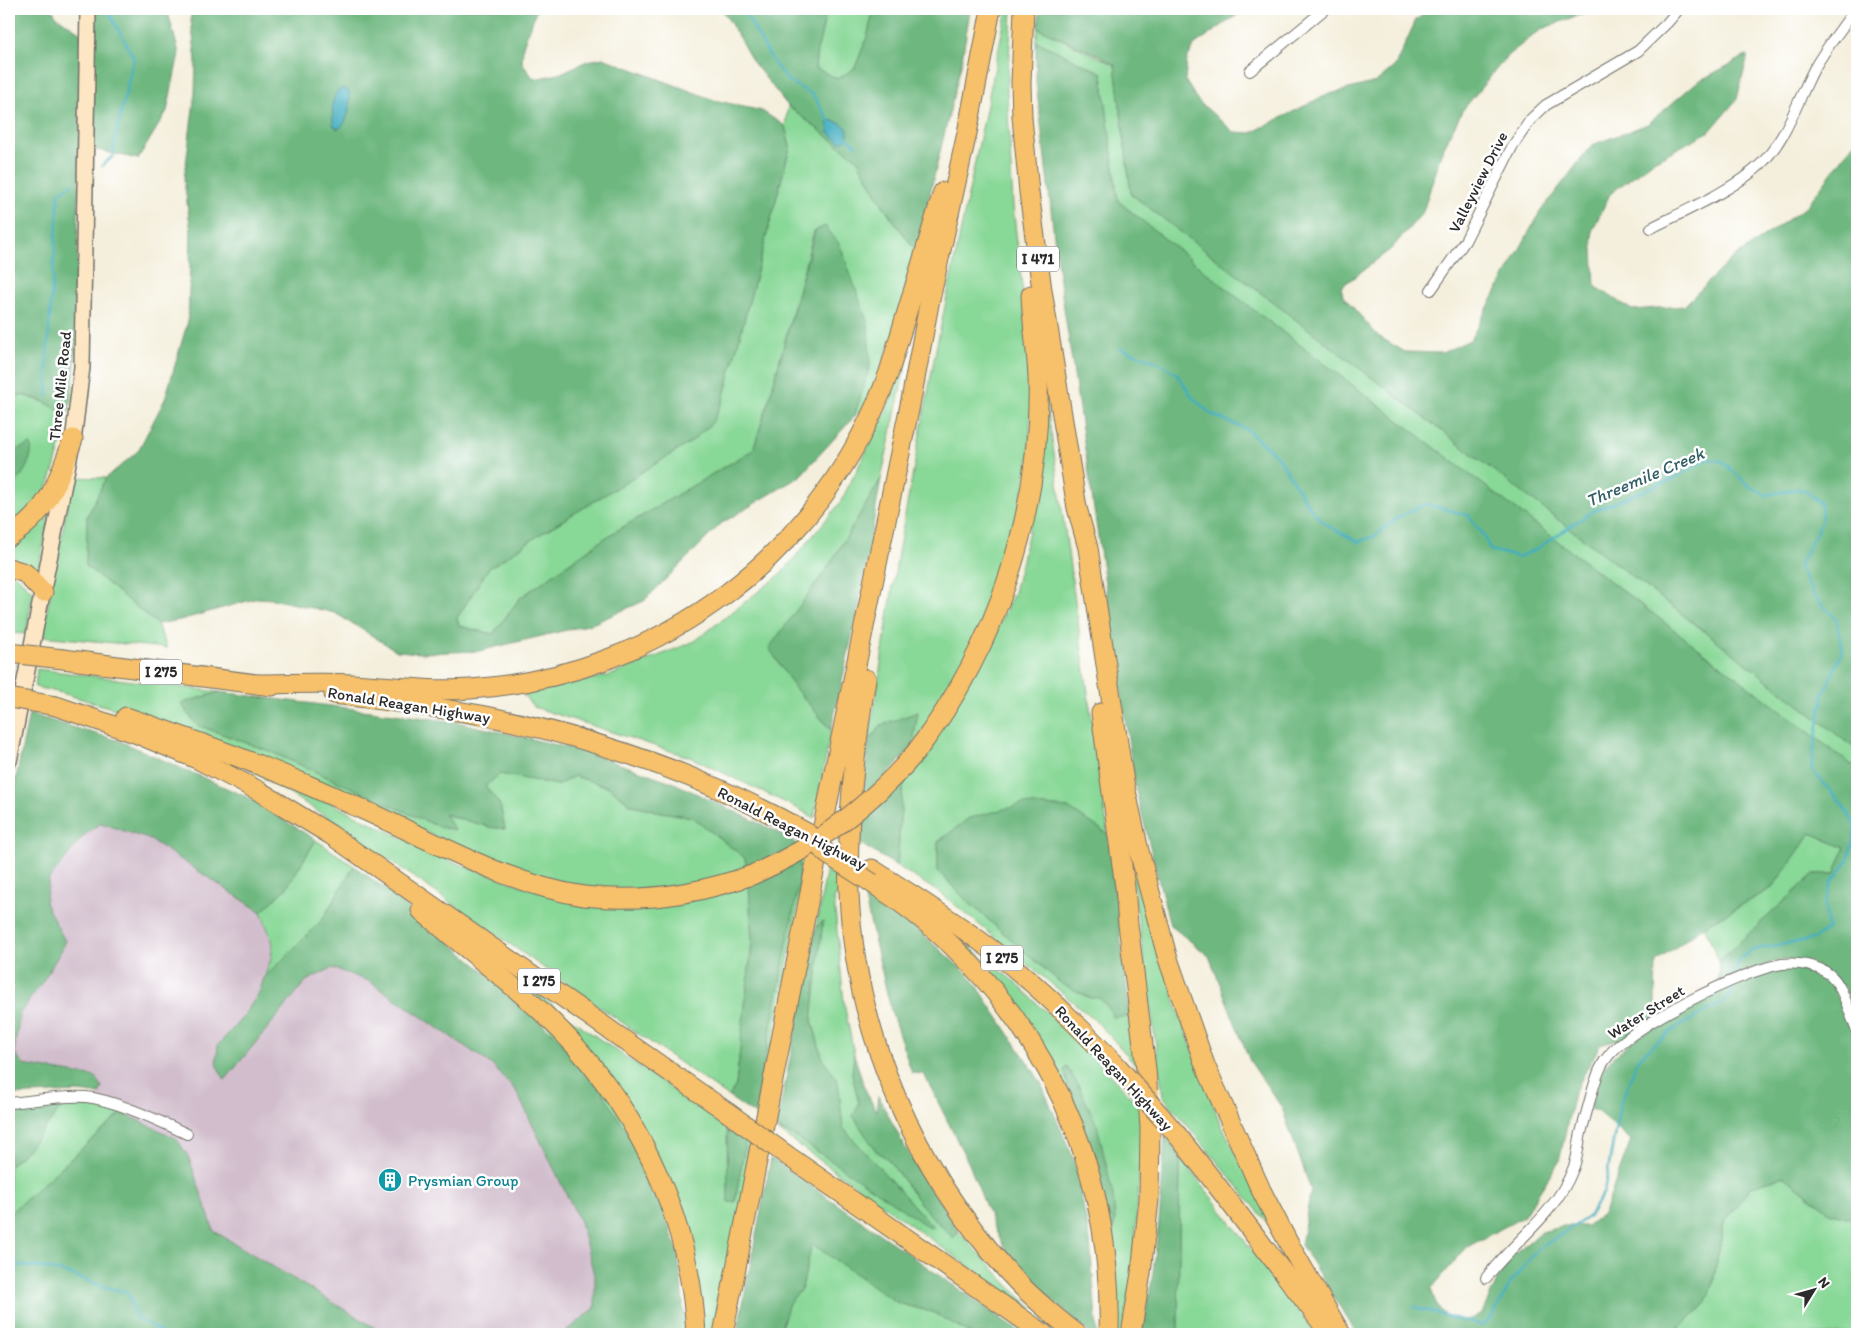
<svg xmlns="http://www.w3.org/2000/svg" width="1866" height="1343" font-family="Itim,sans-serif">
<style>
.industrial{fill:#d1bdcc}
.green{fill:#88d897;stroke:#5a8261}
.forest{fill:#6eb880;stroke:#4c7256}
.water{fill:#42aebf;stroke:#366c75}
.lines{fill:none;stroke-linecap:round;stroke-linejoin:round}
.stream{stroke:#42aebf;stroke-width:2.5}
.street-casing{stroke:#717069;stroke-width:12}
.secondary-casing{stroke:#717069;stroke-width:18}
.highway-casing{stroke:#717069;stroke-width:21}
.street{stroke:#fff;stroke-width:10}
.secondary{stroke:#fce6c4;stroke-width:15}
.highway{stroke:#f7c06b;stroke-width:19}
.highway-bridge-casing{stroke:#717069;stroke-width:21;stroke-linecap:butt}
.highway-bridge{stroke:#f7c06b;stroke-width:19}
.labels{text-anchor:middle;dominant-baseline:central;stroke-width:5;stroke-linejoin:round;paint-order:stroke}
.shield{fill:#fff;stroke:#6b6b6b;stroke-width:1}
.shield-label{font-size:15px;font-weight:bold;fill:#2b2b2b}
.street-label{font-size:16px;fill:#2b2b2b;stroke:#fff}
.culture-label{font-size:16px;fill:#0d838f;stroke:#fff;text-anchor:start}
.water-label{font-size:18px;font-style:italic;fill:#345f66;stroke:#fff}
</style>
<rect width="100%" height="100%" fill="#fff"/>
<filter id="ink" filterUnits="userSpaceOnUse"><feTurbulence type="fractalNoise" baseFrequency=".02" numOctaves="2"/><feDisplacementMap in="SourceGraphic" scale="10" xChannelSelector="R" yChannelSelector="G"/><feConvolveMatrix kernelMatrix="1 2 1 2 8 2 1 2 1" color-interpolation-filters="sRGB"/></filter>
<filter id="wash" filterUnits="userSpaceOnUse"><feTurbulence type="fractalNoise" baseFrequency=".0096" numOctaves="4" result="noise"/><feDisplacementMap in="SourceGraphic" scale="20" xChannelSelector="R" yChannelSelector="G"/><feGaussianBlur stdDeviation="1.12" result="paint"/><feColorMatrix in="noise" values="0 0 0 0 0 0 0 0 0 0 0 0 0 0 0 0 0 1.4 0 .05"/><feComposite in="paint" operator="in"/></filter>
<g filter="url(#wash)">
<rect width="100%" height="100%" fill="#f4efdc"/>
<path class="industrial" d="M101 823 151 840 261 912 273 943 271 959 259 993 243 1018 218 1045 225 1079 306 981 332 968 369 981 491 1064 516 1091 580 1222 595 1278V1308L563 1334H385L214 1231 189 1158 176 1138 122 1113 93 1108 102 1087 96 1077 23 1065 14 1052 20 1013 43 981 61 951 65 941 45 903 49 879 84 835Z"/>
<g class="green">
<path d="M827 9H874L867 37 855 68 838 79 815 68 816 56Z"/>
<path d="M1007 9H1012L1007 91 1013 206 1032 375 1029 460 1011 556 983 631 912 748 918 712 869 741 898 553 936 349Z"/>
<path d="M1038 28 1115 65 1131 194 1729 650 1857 750V769L1238 298 1118 201 1102 73 1036 41Z"/>
<path d="M788 106 857 159 884 207 916 251 897 325 866 406 854 417 870 365 814 231 769 400 753 450 608 536 520 598 493 634 459 626 457 618 488 569 542 533 691 442 723 400 790 147 785 126Z"/>
<path d="M907 359 881 479 830 564 770 648 795 688 831 730 814 818 797 808 692 758 534 707 524 696 530 692 611 675 695 641 782 573 840 503 884 416Z"/>
<path d="M1045 390 1108 834 1068 808 969 818 938 842V871L968 902 1062 984 1100 998 1111 1011 1130 1017 1139 1068 1097 1022 1042 976 943 895 897 866 902 794 907 773 983 658 1014 593 1029 531Z"/>
<path d="M19 394 55 406 66 416C61 444 53 487 34 509 28 517 17 522 9 528V488L12 486 16 450 9 461V396Z"/>
<path d="M73 477 106 478 87 517 86 566 157 624 167 648 42 636Z"/>
<path d="M51 510 38 571 36 573 9 562V543Z"/>
<path d="M9 573 14 574 33 592 26 634 9 633Z"/>
<path d="M37 669 220 692 182 703 197 725 269 751 439 827 454 829 443 814 489 827 505 829 500 805 485 786 500 774 558 785 574 776 609 787 630 804 656 811 692 817 745 858 747 871 695 885 620 893 549 882 125 712 62 693 35 687Z"/>
<path d="M244 766 314 795 450 861 558 898 635 908 689 901 749 885 752 943 736 1085 729 1097 332 820Z"/>
<path d="M1811 833 1845 848 1834 874H1814L1719 961 1704 926 1772 888Z"/>
<path d="M316 840 354 866 322 920 264 978 271 959 273 943 261 912 285 890Z"/>
<path d="M808 854 758 1118 754 1114 800 877 799 858Z"/>
<path d="M828 861 841 869 840 891 834 899 844 1003 854 1054 852 1074 859 1104 876 1151 887 1158 922 1206 953 1238 959 1232 1017 1294 1034 1309 999 1288 776 1129 795 1137 932 1226 843 1128 838 1082 822 1057 812 1020 822 922 816 928Z"/>
<path d="M1138 872 1176 1005 1219 1120 1277 1234 1163 1096 1132 875Z"/>
<path d="M954 935 1016 983 1094 1058 1141 1108 1143 1119 1132 1282 1121 1334H1114L1111 1244 1115 1220 1067 1068 1064 1070 1073 1103 1051 1055 1007 993Z"/>
<path d="M528 987 585 1029 727 1127 729 1202H735L746 1139 753 1144 716 1334H702L691 1247 525 990Z"/>
<path d="M74 1104 122 1113 9 1214V1166L25 1152 63 1106Z"/>
<path d="M1180 1156 1316 1334H1178Z"/>
<path d="M1784 1176 1829 1212 1857 1220V1334H1671L1703 1307 1712 1288 1724 1222 1752 1186Z"/>
<path d="M812 1243 898 1303 935 1313 971 1334H779L789 1303 802 1288Z"/>
</g>
<g class="forest">
<path d="M9 9H52L56 16 81 33 76 351 72 400 66 416C52 404 28 392 9 396Z"/>
<path d="M94 9H167L179 53 167 111 138 159 93 149Z"/>
<path d="M191 9H537L523 46 522 63 534 79 559 74 587 61 603 58 714 100 762 111 785 126 790 147 723 400 712 423 691 442 542 533 488 569 457 618 459 626 493 634 520 598 608 536 753 450 769 400 815 231 825 226 840 245 868 324 870 365 854 417 799 477 722 523 644 601 592 624 479 651 421 653 397 651 335 613 272 599 258 598 180 620 157 624 86 566 87 517 106 478 138 451 165 399 188 321 191 232 184 180 195 93 196 60 191 21Z"/>
<path d="M721 9H827L816 56 815 68 838 79 855 68 867 37 874 9H966L970 11 961 65 916 251 884 207 857 159 788 106 753 62 730 22Z"/>
<path d="M1040 9H1246L1195 44 1187 59 1185 80 1198 101 1234 132 1251 133 1326 95 1376 82 1395 66 1416 20 1430 9H1590L1589 11 1542 29 1508 55 1462 111 1441 153 1423 212 1391 249 1341 287 1343 296 1378 336 1405 352 1442 353 1470 340 1540 212 1592 145 1648 124 1697 82 1748 55 1737 99 1710 131 1652 162 1610 194 1592 231 1595 286 1632 310 1684 306 1729 261 1806 207 1857 139V750L1729 650 1131 194 1115 65 1098 55 1038 28Z"/>
<path d="M1036 41 1102 73 1118 201 1238 298 1857 769V928L1853 926 1850 945 1857 950V1024L1844 987 1810 962 1778 960 1718 983 1719 961 1814 874H1834L1845 848 1811 833 1772 888 1704 926 1656 962 1655 1002 1660 1014 1622 1039 1600 1045 1574 1093 1559 1162 1523 1217 1467 1247 1431 1289C1438 1312 1442 1316 1465 1322L1482 1313 1500 1274 1517 1251 1542 1232 1563 1226H1587L1604 1213 1631 1140 1598 1112 1590 1109 1602 1070 1610 1060 1631 1042 1674 1015 1713 993 1760 975 1788 968 1811 970 1828 981 1835 991 1857 1042V1220L1829 1212 1784 1176 1752 1186 1724 1222 1712 1288 1703 1307 1671 1334H1357L1301 1245 1311 1190 1282 1108 1250 1061 1209 956 1170 925 1136 791 1057 261 1036 82Z"/>
<path d="M31 444C34 459 21 480 9 488V462L16 450Z"/>
<path d="M881 479 859 605 831 730 795 688 769 648 830 564Z"/>
<path d="M220 692 457 722 579 750 672 782 780 833 799 845 747 871 745 858 692 817 656 811 630 804 609 787 574 776 558 785 500 774 485 786 500 805 505 829 489 827 444 814 455 830 439 827 269 751 197 725 187 713 182 703Z"/>
<path d="M918 712 912 748 862 801 869 741 881 725Z"/>
<path d="M29 714 120 741 249 798 316 840 285 890 261 912 151 840 101 823 84 835 49 879 45 903 65 941 61 951 43 981 20 1013 14 1052 23 1065 96 1077 102 1087 99 1094 77 1092 9 1095V813Z"/>
<path d="M907 773 902 794 897 866 859 843 860 819Z"/>
<path d="M1024 804 1068 808 1108 834 1130 1017H1113L1111 1011 1100 998H1090L1062 984 968 902 938 871V842L969 818Z"/>
<path d="M799 858 800 877 754 1114 729 1097 736 1085 752 943 749 885Z"/>
<path d="M354 866 391 893 521 1002 588 1069 648 1166 678 1253 686 1334H563L595 1308V1278L580 1222 516 1091 491 1064 369 981 332 968 306 981 225 1080 216 1064 218 1045 243 1017 259 993 264 978 322 920Z"/>
<path d="M857 878 894 909 972 978 1040 1081 1074 1160 1090 1240 1097 1334H1090L1013 1264 994 1227 969 1164 924 1074 912 1073 892 1014 864 896Z"/>
<path d="M823 921 812 1020 822 1057 838 1082 843 1128 933 1227 927 1226 796 1137 776 1129 816 928Z"/>
<path d="M854 1054 864 1087 876 1111 878 1096 906 1149 959 1232 953 1238 922 1206 887 1158 876 1151 853 1116 859 1104 852 1074Z"/>
<path d="M1067 1067 1078 1085 1097 1125 1113 1194 1115 1220 1111 1244 1095 1165 1073 1103 1064 1070Z"/>
<path d="M63 1106 25 1152 9 1166V1111Z"/>
<path d="M122 1113 176 1138 189 1158 214 1231 385 1334H9V1214Z"/>
<path d="M727 1127 746 1139 735 1202H728Z"/>
<path d="M1165 1136 1180 1156 1178 1334H1141C1157 1269 1161 1203 1165 1136Z"/>
<path d="M771 1158 1023 1334H971L935 1313 898 1303 812 1244 802 1288 789 1303 779 1334H737Z"/>
</g>
<g class="water">
<path d="M343 88 349 91C351 102 349 124 338 129L333 125C333 113 329 92 343 88Z"/>
<path d="M829 120 840 123 847 128 848 135 844 141 840 142 829 133 827 122Z"/>
</g>
<g class="lines">
<g class="stream">
<path d="M743 9 773 62 787 80 813 95 830 122"/>
<path d="M845 136 856 145"/>
<path d="M102 166 113 156 115 138 134 58 107 9"/>
<path d="M1120 348 1157 362 1176 373 1193 398 1211 414 1246 429 1279 458 1309 507 1325 524 1358 542 1375 536 1397 518 1425 504 1468 515 1484 536 1490 550 1518 557 1535 550 1593 511 1675 478 1708 459 1722 461 1749 486 1767 495 1797 489 1808 492 1821 504 1822 521 1799 566 1814 596 1836 619 1843 650 1823 695 1811 769 1841 803 1856 827 1848 861 1831 883 1825 905 1828 929 1813 939 1751 950 1740 959 1733 974"/>
<path d="M48 396 47 356 59 193 72 184"/>
<path d="M9 1267 25 1265 28 1267H39L66 1273 104 1287 127 1292 129 1296 136 1318 160 1331 162 1334"/>
<path d="M1414 1307 1482 1326 1494 1314 1510 1284 1537 1250 1588 1217 1604 1192 1620 1104 1639 1057 1673 1030 1728 999 1734 987"/>
</g>
</g>
</g>
<g filter="url(#ink)">
<g class="lines">
<g class="street-casing">
<g id="street">
<path d="M1250 71 1325 9"/>
<path d="M1651 228C1685 211 1733 190 1760 165 1787 139 1797 101 1814 69 1826 47 1842 29 1855 9"/>
<path d="M1431 290 1465 241 1512 147 1531 119 1546 105 1638 51 1667 23 1679 9"/>
<path d="M9 1103C34 1101 61 1095 86 1097 115 1100 160 1121 187 1134"/>
<path d="M1486 1278C1514 1241 1556 1214 1573 1169 1578 1158 1578 1145 1581 1133 1585 1118 1589 1103 1593 1089 1597 1076 1600 1065 1609 1055 1633 1025 1743 970 1782 964 1797 962 1816 965 1829 974 1843 984 1850 1016 1857 1031"/>
</g>
</g>
<g class="secondary-casing">
<path id="secondary" d="M9 761 74 433 82 367 88 9"/>
</g>
<g class="highway-casing">
<g id="highway">
<path d="M1024 9 1021 83 1022 117 1029 192 1042 290 1077 508 1088 548 1124 782 1139 851 1167 956 1205 1065 1261 1190 1289 1244 1341 1334"/>
<path d="M9 537C49 512 58 481 73 439"/>
<path d="M9 568 25 573 43 592"/>
<path d="M63 659 272 686"/>
<path d="M866 679C855 747 846 823 849 893 855 1034 915 1169 1010 1274 1030 1296 1054 1316 1077 1334"/>
<path d="M259 684C290 684 321 682 352 684 391 686 431 692 471 689 663 675 824 552 889 372L943 192"/>
<path d="M334 694C387 701 439 707 491 717 601 740 709 778 807 833"/>
<path d="M56 706 135 733 197 759 259 791 331 835 727 1112"/>
<path d="M1101 713 1125 887 1128 924 1146 1069 1150 1128 1149 1199 1141 1273 1131 1334"/>
<path d="M126 717C188 738 250 760 310 786 344 801 378 816 411 832 466 858 523 887 584 896 642 903 698 894 752 875"/>
<path d="M916 752C997 646 1042 512 1038 378 1037 351 1032 323 1031 295"/>
<path d="M872 869C924 903 977 935 1024 976 1057 1004 1087 1035 1117 1066"/>
<path d="M872 883C1028 984 1114 1148 1109 1334"/>
<path d="M421 910C461 945 504 977 543 1013 632 1096 690 1212 696 1334"/>
<path d="M1178 1136 1225 1196 1330 1334"/>
<path d="M788 1156 1044 1334"/>
<path d="M723 1334 831 786 911 400 929 304 967 133 991 9"/>
</g>
</g>
<use href="#street" class="street"/>
<use href="#secondary" class="secondary"/>
<use href="#highway" class="highway"/>
<g class="highway-bridge-casing">
<g id="highway-bridge">
<path d="M9 653 63 659"/>
<path d="M9 698 56 706"/>
<path d="M807 833 827 854 872 883"/>
<path d="M752 875C769 867 787 859 803 849 846 822 884 790 916 752"/>
<path d="M1117 1066 1178 1136"/>
<path d="M727 1112 788 1156"/>
</g>
</g>
<use href="#highway-bridge" class="highway-bridge"/>
</g>
</g>
<defs>
<g id="building-disc" transform="scale(1.25)"><circle r="9.5" fill="#0f9aa8" stroke="#fff"/><path d="M-4-6H4V6H1V3H-1V6H-4ZM-2.5-4.3h1.7v1.8h-1.7ZM.8-4.3h1.7v1.8H.8ZM-2.5-1h1.7V.8h-1.7ZM.8-1h1.7V.8H.8Z" fill="#fff"/></g>
</defs>
<g fill-rule="evenodd">
<use href="#building-disc" x="390" y="1180"/>
</g>
<g class="labels">
<g class="shield">
<rect x="1017" y="246.5" width="42" height="25" rx="4"/>
<rect x="140" y="659.5" width="42" height="25" rx="4"/>
<rect x="981" y="945.5" width="42" height="25" rx="4"/>
<rect x="518" y="968.5" width="42" height="25" rx="4"/>
</g>
<g class="shield-label">
<text x="1038" y="259">I 471</text>
<text x="161" y="672">I 275</text>
<text x="1002" y="958">I 275</text>
<text x="539" y="981">I 275</text>
</g>
<g class="street-label">
<text transform="translate(1478 182) rotate(-63)">Valleyview Drive</text>
<text transform="translate(60 386) rotate(-84)">Three Mile Road</text>
<text transform="translate(409 705) rotate(9)">Ronald Reagan Highway</text>
<text transform="translate(792 828) rotate(27)">Ronald Reagan Highway</text>
<text transform="translate(1646 1012) rotate(-32)">Water Street</text>
<text transform="translate(1114 1068) rotate(47)">Ronald Reagan Highway</text>
</g>
<g class="culture-label">
<text x="408" y="1180">Prysmian Group</text>
</g>
<g class="water-label">
<text transform="translate(1645 477) rotate(-23)">Threemile Creek</text>
</g>
</g>
<rect width="1866" height="1343" fill="none" stroke="#fff" stroke-width="30"/>
<g transform="translate(1814 1290) rotate(53)" stroke="#ffffff" stroke-width="4" paint-order="stroke">
<path d="M0-4L9 19L0 12L-9 19Z" fill="#2b2b2b"/>
<text y="-8" font-size="14" font-weight="bold" text-anchor="middle" fill="#2b2b2b">N</text>
</g>
</svg>
